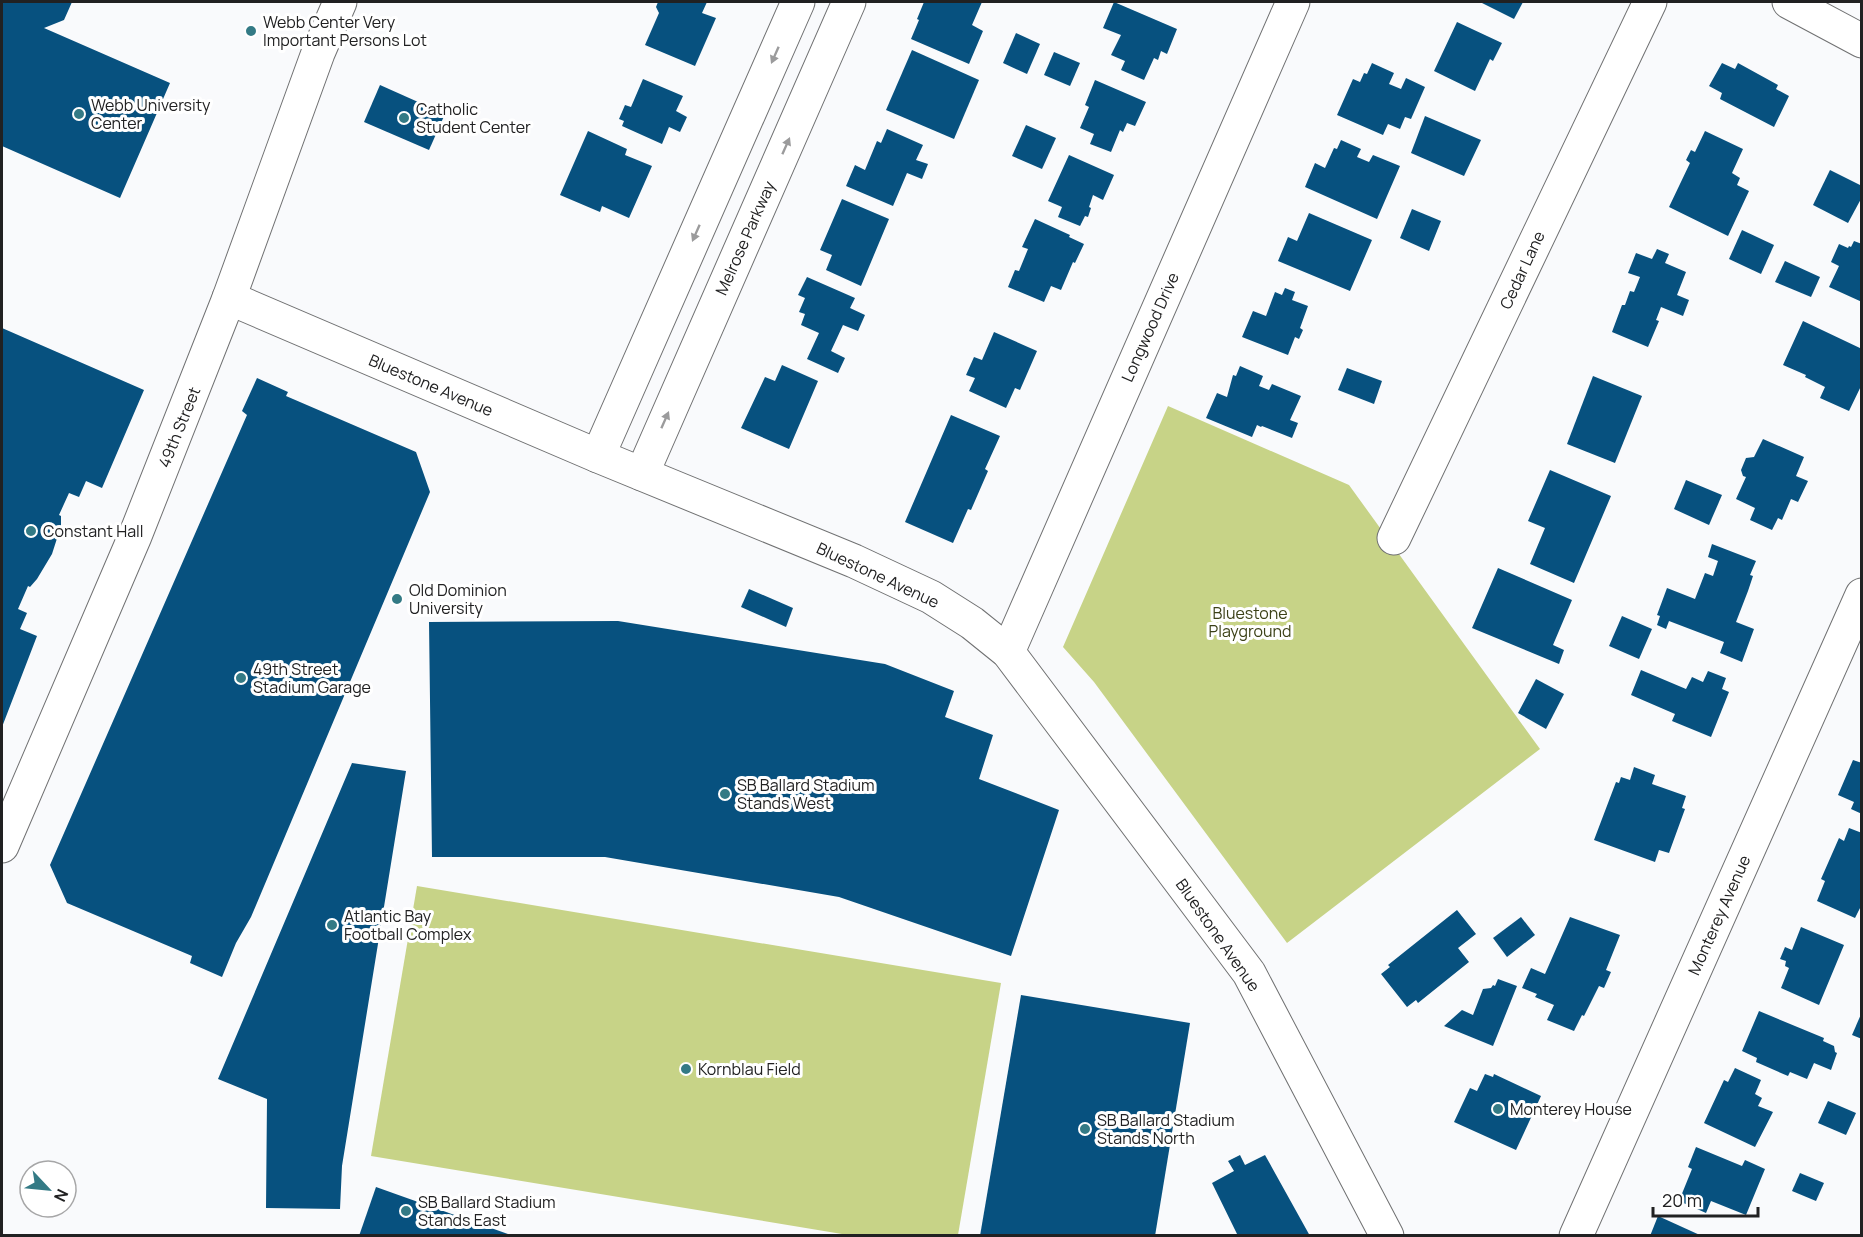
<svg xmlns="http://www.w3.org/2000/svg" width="1863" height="1237" font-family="Manrope,sans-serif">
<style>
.green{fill:#c7d387}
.building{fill:#07517f}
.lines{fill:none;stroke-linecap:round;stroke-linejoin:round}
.minor-casing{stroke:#707172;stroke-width:35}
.tertiary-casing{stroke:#707172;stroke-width:35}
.minor{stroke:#fff;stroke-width:33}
.tertiary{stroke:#fff;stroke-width:33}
.oneway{fill:#9b9b9c}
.poi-dot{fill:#337a85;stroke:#fff;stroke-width:2}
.labels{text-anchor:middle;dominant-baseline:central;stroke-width:6;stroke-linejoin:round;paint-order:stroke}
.poi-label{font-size:16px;fill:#212122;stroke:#fff;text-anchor:start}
.street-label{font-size:16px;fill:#212122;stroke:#fff}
.park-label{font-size:16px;fill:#3c4118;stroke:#fff}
</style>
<rect width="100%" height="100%" fill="#f9fafc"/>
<g class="green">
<path d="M1168 406 1349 485 1540 749 1287 943 1094 682 1063 647Z"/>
<path d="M417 886 1001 983 958 1235H848L371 1156Z"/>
</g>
<g class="building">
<path d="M2 2H72L64 20 44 28 170 83 120 198 2 146Z"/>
<path d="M658 2H707L702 13 716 18 695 66 645 45 659 13 656 7Z"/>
<path d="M924 2H982L972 25 983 31 969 64 911 39 919 20 917 19Z"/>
<path d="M1114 2 1177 29 1167 54 1161 51 1158 60 1154 58 1144 80 1121 70 1125 61 1111 55 1121 35 1103 28Z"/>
<path d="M1480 2H1523L1514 19Z"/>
<path d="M1457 22 1502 43 1493 61 1490 59 1475 91 1434 71Z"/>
<path d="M1016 33 1040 44 1027 74 1003 63Z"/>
<path d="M912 50 979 80 954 139 886 110Z"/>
<path d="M1054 52 1080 63 1070 86 1044 75Z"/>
<path d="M1372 63 1394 73 1389 84 1401 89 1406 78 1425 87 1411 119 1405 117 1400 129 1388 124 1383 135 1337 115 1353 79 1360 82 1364 73 1367 74Z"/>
<path d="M1722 63 1735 69 1738 63 1778 85 1776 89 1789 96 1774 127 1720 99 1722 93 1709 86Z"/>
<path d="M643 79 683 96 676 111 687 117 680 132 669 127 662 144 622 126 624 121 619 119 625 105 631 107Z"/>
<path d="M1095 80 1146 102 1135 126 1127 123 1123 132 1120 130 1111 152 1090 144 1094 134 1080 128 1089 107 1085 105Z"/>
<path d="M380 85 445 114 429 150 364 122Z"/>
<path d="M1425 116 1481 140 1464 176 1411 153Z"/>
<path d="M1026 125 1056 138 1042 169 1012 156Z"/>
<path d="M887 129 923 145 916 160 928 164 922 179 907 173 893 206 846 186 855 165 865 170 877 141 881 143Z"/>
<path d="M588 131 627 149 625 155 652 166 629 218 602 206 600 212 560 195Z"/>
<path d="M1705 131 1743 149 1732 173 1740 178 1737 185 1749 191 1728 236 1669 207 1690 163 1686 160 1691 150 1695 152Z"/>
<path d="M1341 140 1361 149 1357 157 1369 162 1373 155 1400 166 1377 219 1305 187 1315 163 1325 168 1334 148 1337 149Z"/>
<path d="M1069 155 1114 175 1103 200 1093 195 1089 207 1091 208 1088 217 1085 216 1080 226 1058 217 1062 207 1048 201Z"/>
<path d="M1830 170 1862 186V197L1848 223 1813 205Z"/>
<path d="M842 199 889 219 861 286 826 270 832 255 820 250Z"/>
<path d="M1412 209 1441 221 1429 251 1400 238Z"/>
<path d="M1309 213 1372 240 1350 291 1278 261 1288 237 1297 241Z"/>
<path d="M1035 219 1070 235 1069 237 1084 244 1075 263 1073 262 1061 290 1051 286 1044 302 1008 287 1015 270 1019 271 1028 249 1022 247Z"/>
<path d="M1742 230 1774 245 1761 274 1729 259Z"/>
<path d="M1854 241 1862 244V302L1829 287 1839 266 1831 262 1839 244 1848 248 1849 246 1851 247Z"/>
<path d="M1657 249 1669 254 1665 263 1686 272 1677 295 1689 300 1683 316 1661 307 1656 320 1659 321 1648 347 1612 332 1622 305H1625L1630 291 1634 292 1640 277 1628 273 1636 253 1652 259Z"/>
<path d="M1785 261 1820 277 1811 297 1775 282Z"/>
<path d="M807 277 855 298 850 308 865 315 858 331 843 325 831 351 845 358 838 373 807 359 819 333 801 325 805 314 799 312 805 298 798 295Z"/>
<path d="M1285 288 1295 292 1292 300 1308 306 1300 328 1303 330 1299 339 1295 337 1288 355 1242 337 1253 311 1266 316 1275 292 1282 295Z"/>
<path d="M1803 321 1862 349V384L1849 411 1820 398 1825 387 1805 377 1806 375 1783 365Z"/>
<path d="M2 328 144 390 102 488 86 481 79 497 69 493 59 515 61 516V526L52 554 37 579 30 587 28 586 18 609 27 613 20 629 37 636 2 727Z"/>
<path d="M994 332 1037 351 1020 390 1015 388 1006 408 969 391 975 378 966 375 974 357 982 360Z"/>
<path d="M782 365 818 381 789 449 741 428 765 377 775 381Z"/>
<path d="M1240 366 1263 376 1259 386 1269 390 1272 384 1301 396 1290 420 1298 423 1292 438 1262 426 1261 427 1257 425 1252 437 1206 418 1217 393 1227 397 1233 375 1236 376Z"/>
<path d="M1347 368 1382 381 1374 404 1338 390Z"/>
<path d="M1593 376 1642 396 1615 463 1567 444Z"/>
<path d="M257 378 288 392 286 396 416 452 430 492 251 917 236 943 222 977 190 963 192 956 67 903 50 865 247 415 242 411Z"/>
<path d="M951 415 1000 436 985 469 988 471 971 510 968 509 953 543 905 522Z"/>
<path d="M1763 439 1804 457 1796 476 1808 481 1798 502 1791 499 1782 520 1778 518 1772 530 1750 520 1755 508 1736 499 1746 477 1743 476 1741 470 1746 458 1754 457Z"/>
<path d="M1550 470 1611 496 1574 583 1530 564 1545 528 1528 521Z"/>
<path d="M1686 480 1722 495 1709 525 1674 509Z"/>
<path d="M1712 544 1756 561 1750 575 1753 576 1748 591 1736 622 1754 629 1742 662 1720 653 1724 642 1669 621 1666 629 1657 625 1660 616 1657 615 1667 588 1695 599 1705 573 1713 576 1718 561 1708 557Z"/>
<path d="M1498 568 1572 600 1553 645 1564 650 1559 664 1472 628Z"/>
<path d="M749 589 793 608 786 627 741 607Z"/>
<path d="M1622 616 1652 629 1639 659 1609 646Z"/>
<path d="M618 621 885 664 954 691 945 717 993 735 979 779 1059 810 1011 956 839 897 605 857H432L429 622Z"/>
<path d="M1641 670 1686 689 1692 677 1703 682 1708 671 1726 678 1722 689 1729 692 1711 737 1672 721 1675 714 1631 695Z"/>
<path d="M1536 679 1564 694 1546 729 1518 713Z"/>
<path d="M1853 760 1862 763V814L1851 809 1854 802 1838 795Z"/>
<path d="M352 763 406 771 342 1166 340 1209 266 1208 267 1099 218 1079Z"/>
<path d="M1634 767 1655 775 1652 784 1686 796 1682 808 1685 809 1669 853 1659 850 1655 862 1594 840 1616 782 1619 783 1621 777 1630 780Z"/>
<path d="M1849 828 1862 833V904L1855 918 1817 901 1825 881 1821 879 1839 838 1844 841Z"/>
<path d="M1457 910 1476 934 1458 948 1469 962 1418 1003 1416 1000 1407 1007 1381 974 1390 967 1388 965Z"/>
<path d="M1521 917 1535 935 1507 957 1493 938Z"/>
<path d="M1570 917 1620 935 1606 970 1611 972 1604 988 1599 986 1584 1016 1582 1015 1574 1031 1547 1020 1554 1005 1535 997 1537 994 1522 988 1531 968 1545 974Z"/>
<path d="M1801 927 1844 945 1819 1005 1781 988 1789 968 1785 966 1786 961 1780 959 1785 947 1792 950Z"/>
<path d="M1498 979 1517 986 1493 1046 1444 1026 1462 1010 1473 1015 1483 989 1491 988 1493 985 1495 986Z"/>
<path d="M1021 995 1190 1023 1155 1236H980Z"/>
<path d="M1759 1011 1824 1038 1823 1041 1834 1046 1835 1052 1837 1053 1831 1070 1814 1063 1807 1079 1790 1072 1788 1076 1756 1062 1757 1058 1742 1051Z"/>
<path d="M1862 1012V1039L1852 1035Z"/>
<path d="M1735 1068 1761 1080 1755 1094 1762 1098 1758 1106 1773 1112 1755 1147 1704 1123 1724 1080 1728 1082Z"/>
<path d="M1485 1074 1493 1077 1494 1074 1541 1096 1516 1150 1454 1122 1470 1088 1477 1091Z"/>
<path d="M1828 1101 1856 1113 1846 1135 1818 1123Z"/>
<path d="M1696 1147 1742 1166 1745 1160 1765 1169 1746 1215 1711 1201 1706 1213 1679 1201 1692 1169 1688 1167Z"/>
<path d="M1240 1155 1245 1165 1265 1155 1310 1236H1238L1212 1183 1234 1171 1228 1161Z"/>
<path d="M1800 1173 1824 1183 1816 1201 1792 1191Z"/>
<path d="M376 1187 511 1235V1236H359Z"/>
<path d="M1658 1216 1702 1236H1650Z"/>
</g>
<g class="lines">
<g class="minor-casing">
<g id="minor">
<path d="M1789 2 1862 41"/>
<path d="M229 298 598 456 854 561 931 597 972 623 1008 652 1249 973 1387 1236"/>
<path d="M598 456 798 2"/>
<path d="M642 474 849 2"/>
<path d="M1394 538 1650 2"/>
<path d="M1008 652 1293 2"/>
<path d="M1576 1236 1862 595"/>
</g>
</g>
<g class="tertiary-casing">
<path id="tertiary" d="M2 846 135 536 229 298 318 53 340 2"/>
</g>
<use href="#minor" class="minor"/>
<use href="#tertiary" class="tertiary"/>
</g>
<defs><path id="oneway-solid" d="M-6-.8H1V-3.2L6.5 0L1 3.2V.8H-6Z" transform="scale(1.5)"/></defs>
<g class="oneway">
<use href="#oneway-solid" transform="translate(775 55) rotate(114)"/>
<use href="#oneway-solid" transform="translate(786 146) rotate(-66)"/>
<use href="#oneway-solid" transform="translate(696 233) rotate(114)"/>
<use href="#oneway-solid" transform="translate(665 420) rotate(-66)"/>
</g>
<g class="poi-dot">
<circle cx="251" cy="31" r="6"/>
<circle cx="79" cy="114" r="6"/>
<circle cx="404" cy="118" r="6"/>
<circle cx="31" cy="531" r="6"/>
<circle cx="397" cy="599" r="6"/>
<circle cx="241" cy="678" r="6"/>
<circle cx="725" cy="794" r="6"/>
<circle cx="332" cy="925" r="6"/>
<circle cx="686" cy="1069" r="6"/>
<circle cx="1498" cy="1109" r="6"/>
<circle cx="1085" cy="1129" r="6"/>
<circle cx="406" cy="1211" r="6"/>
</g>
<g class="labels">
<g class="poi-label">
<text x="263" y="22">Webb Center Very<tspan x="263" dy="18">Important Persons Lot</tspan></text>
<text x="91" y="105">Webb University<tspan x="91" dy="18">Center</tspan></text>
<text x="416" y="109">Catholic<tspan x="416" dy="18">Student Center</tspan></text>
<text x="43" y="531">Constant Hall</text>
<text x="409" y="590">Old Dominion<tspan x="409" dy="18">University</tspan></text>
<text x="253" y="669">49th Street<tspan x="253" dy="18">Stadium Garage</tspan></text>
<text x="737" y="785">SB Ballard Stadium<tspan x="737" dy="18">Stands West</tspan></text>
<text x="344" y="916">Atlantic Bay<tspan x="344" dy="18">Football Complex</tspan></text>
<text x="698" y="1069">Kornblau Field</text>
<text x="1510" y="1109">Monterey House</text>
<text x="1097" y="1120">SB Ballard Stadium<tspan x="1097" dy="18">Stands North</tspan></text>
<text x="418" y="1202">SB Ballard Stadium<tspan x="418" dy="18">Stands East</tspan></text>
</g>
<g class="street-label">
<text transform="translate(745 238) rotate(-66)">Melrose Parkway</text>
<text transform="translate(1522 270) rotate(-65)">Cedar Lane</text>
<text transform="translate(1150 327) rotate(-66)">Longwood Drive</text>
<text transform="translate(431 385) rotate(23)">Bluestone Avenue</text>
<text transform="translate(179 427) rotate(-68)">49th Street</text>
<text transform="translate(878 575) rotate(25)">Bluestone Avenue</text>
<text transform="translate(1719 915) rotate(-66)">Monterey Avenue</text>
<text transform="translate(1218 935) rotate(55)">Bluestone Avenue</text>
</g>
<g class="park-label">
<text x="1250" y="613">Bluestone<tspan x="1250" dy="18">Playground</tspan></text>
</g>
</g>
<rect width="1863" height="1237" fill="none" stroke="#212122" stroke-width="6"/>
<g transform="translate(48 1189) rotate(116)"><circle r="28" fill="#ffffff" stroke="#a6a6a7" stroke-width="1.5"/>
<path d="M0-4.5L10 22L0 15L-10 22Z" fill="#337a85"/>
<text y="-9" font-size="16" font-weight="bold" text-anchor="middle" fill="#212122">N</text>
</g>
<path d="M1653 1207v9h105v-9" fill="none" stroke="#212122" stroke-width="3"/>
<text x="1662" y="1207" font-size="18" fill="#212122" stroke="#ffffff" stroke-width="4.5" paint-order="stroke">20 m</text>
</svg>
